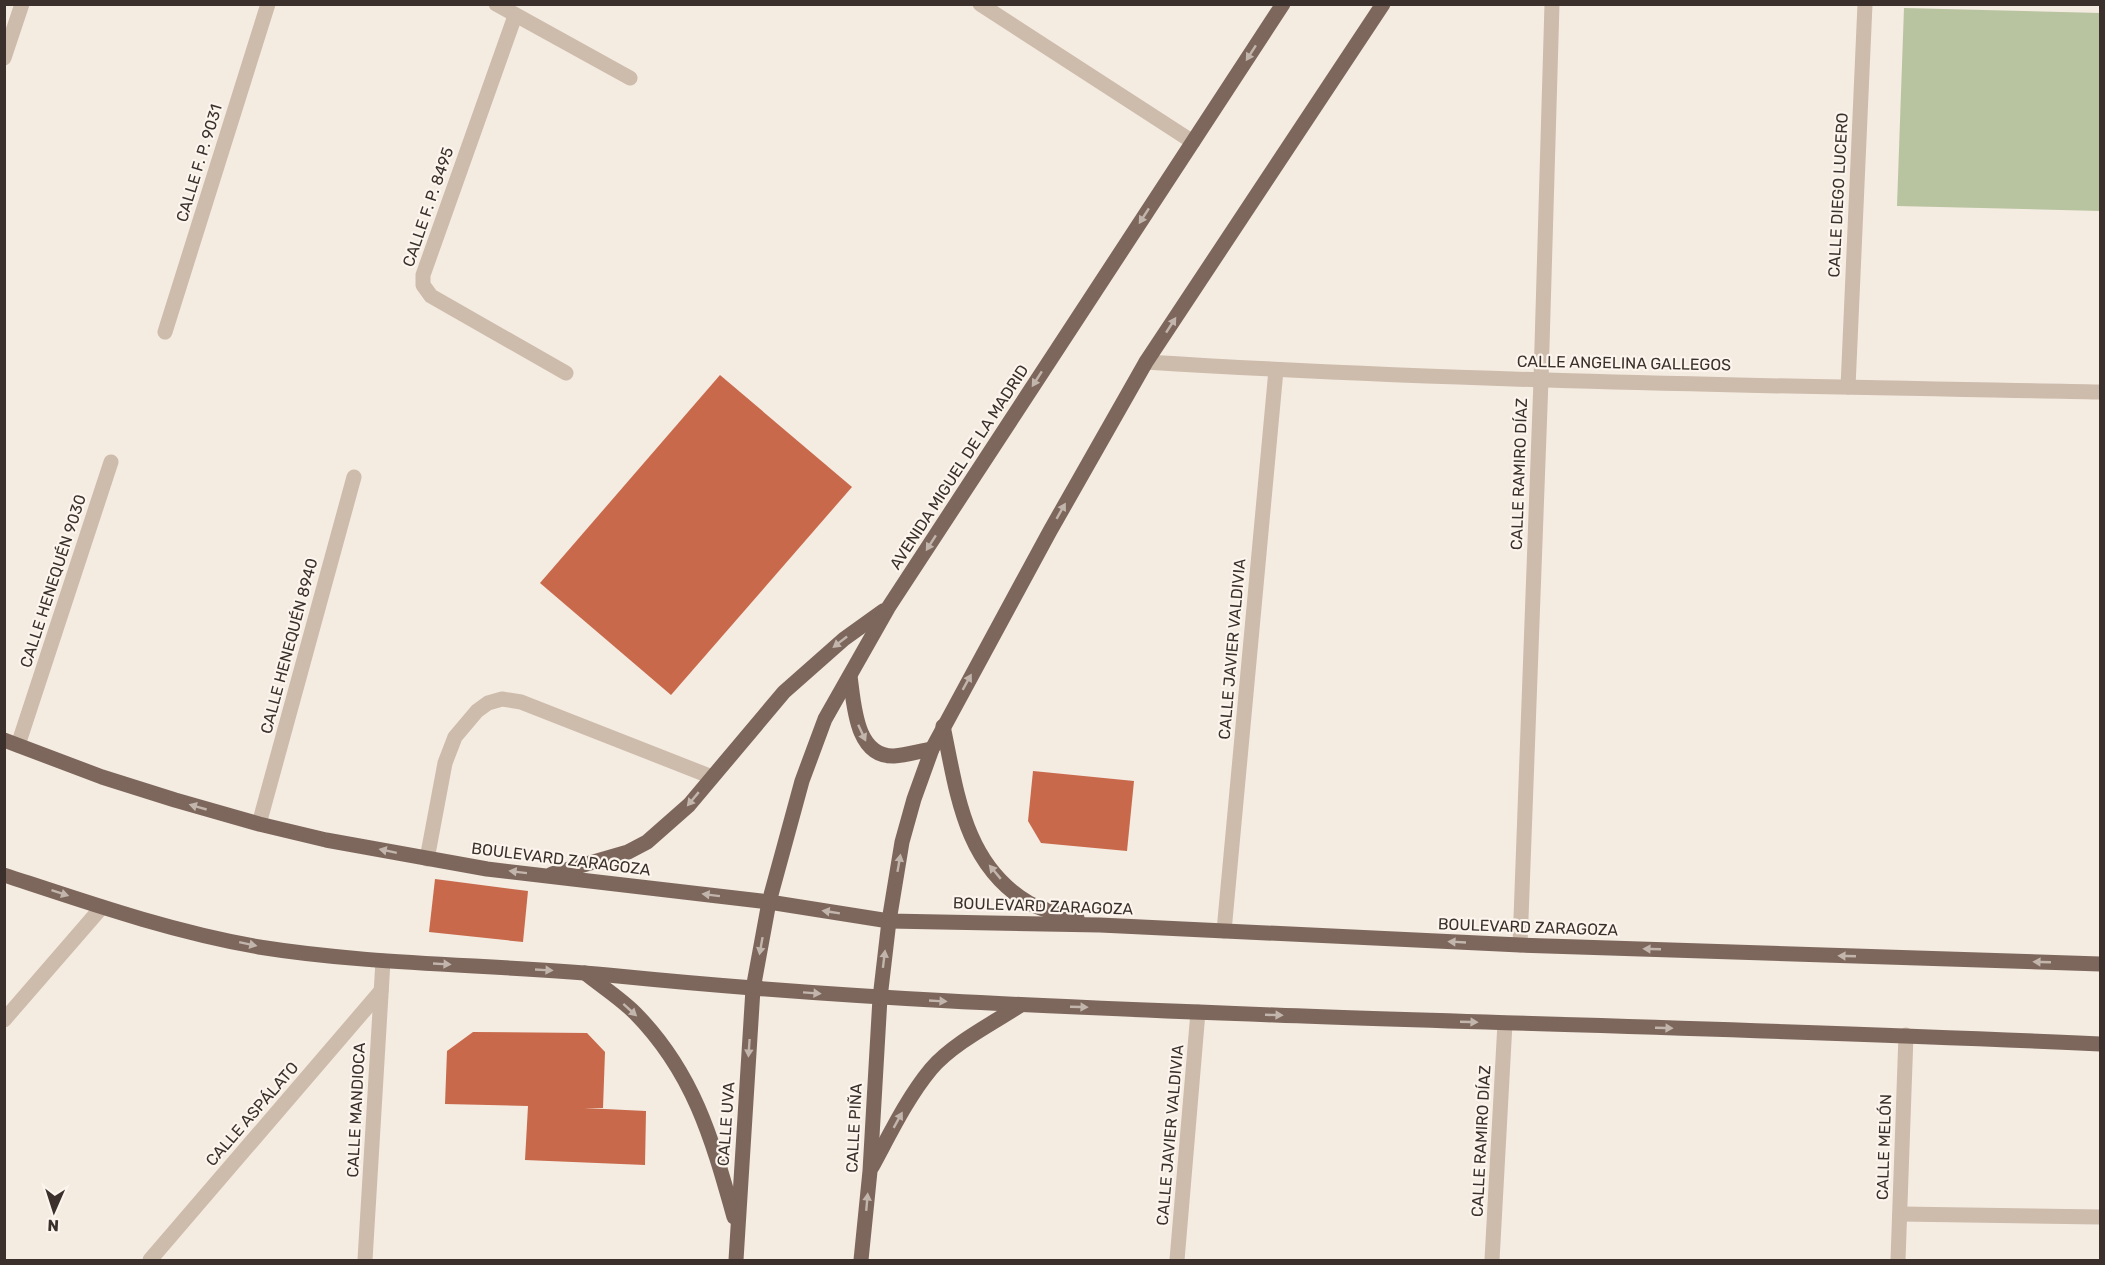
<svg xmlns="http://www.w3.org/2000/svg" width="2105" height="1265" font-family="Rubik,sans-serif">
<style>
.green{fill:#b8c4a0}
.building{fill:#c8694b}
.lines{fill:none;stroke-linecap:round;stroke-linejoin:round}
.minor{stroke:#cdbbac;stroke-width:15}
.major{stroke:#7d675c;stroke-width:15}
.oneway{fill:#c2b5ac}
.labels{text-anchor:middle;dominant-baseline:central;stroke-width:4.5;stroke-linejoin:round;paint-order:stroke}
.street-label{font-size:16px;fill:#3b302b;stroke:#fbf5ee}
</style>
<rect width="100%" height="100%" fill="#f4ebe1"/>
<path class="green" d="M1904 8 2100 13V211L1897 206Z"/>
<g class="building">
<path d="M720 375 852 487 671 695 540 583Z"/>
<path d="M1033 771 1134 781 1127 851 1041 843 1028 821Z"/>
<path d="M435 879 528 891 523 942 429 932Z"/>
<path d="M473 1032 587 1033 605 1052 603 1108H584L646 1111 645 1165 525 1160 528 1106 445 1104 447 1051Z"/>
</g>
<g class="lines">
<g class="minor">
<path d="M496 4 630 78"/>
<path d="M980 4 1193 142"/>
<path d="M515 16 423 275V285L431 296 566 373"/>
<path d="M4 58 22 4"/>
<path d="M165 332 268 4"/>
<path d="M1146 362C1464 382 1782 386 2100 392"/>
<path d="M1848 387 1865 4"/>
<path d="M18 745 111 462"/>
<path d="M259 824 354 477"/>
<path d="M427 859 445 763 455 737 477 711 488 703 502 699 521 702 712 777"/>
<path d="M1224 931 1276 370"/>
<path d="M1520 945 1541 380 1552 4"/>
<path d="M4 1020 102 907"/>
<path d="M1900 1214 2100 1217"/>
<path d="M150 1260 381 991"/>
<path d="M365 1260 383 961"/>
<path d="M1177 1260 1198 1012"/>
<path d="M1492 1260 1505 1023"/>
<path d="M1898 1260 1906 1035"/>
</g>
<g class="major">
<path d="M850 676C854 703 855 757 894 756 906 755 920 751 932 749"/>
<path d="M943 726C957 792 964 865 1029 903 1043 911 1062 914 1077 918"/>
<path d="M4 740 102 777 175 800 259 824 326 840 487 869 769 902 889 921 1100 925 1520 945 2100 964"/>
<path d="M552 874 628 852 647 842 689 805 784 692 844 639 883 611"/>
<path d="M4 875C89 903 172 932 259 947 378 966 499 964 618 976 837 998 1055 1007 1274 1015 1550 1025 1825 1031 2100 1044"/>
<path d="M585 973C601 986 620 998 635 1013 694 1073 712 1139 734 1217"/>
<path d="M872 1167C890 1134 907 1098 931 1069 952 1044 993 1023 1021 1005"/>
<path d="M736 1260 753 989 769 902 802 781 825 719 888 608 1283 4"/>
<path d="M861 1260 870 1171 880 998 889 921 902 842 914 799 932 749 1050 531 1146 362 1383 4"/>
</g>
</g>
<defs><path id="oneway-solid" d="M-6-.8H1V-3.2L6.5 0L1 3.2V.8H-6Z" transform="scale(1.5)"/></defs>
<g class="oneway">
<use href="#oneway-solid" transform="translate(1251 53) rotate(123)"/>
<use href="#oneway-solid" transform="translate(1144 216) rotate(123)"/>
<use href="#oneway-solid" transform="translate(1171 325) rotate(-57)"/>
<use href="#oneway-solid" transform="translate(1037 379) rotate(123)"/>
<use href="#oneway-solid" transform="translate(1061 511) rotate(-60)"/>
<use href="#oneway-solid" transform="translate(931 543) rotate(123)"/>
<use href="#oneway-solid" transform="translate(840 642) rotate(142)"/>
<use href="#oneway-solid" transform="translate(967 682) rotate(-61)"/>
<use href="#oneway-solid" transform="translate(862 733) rotate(65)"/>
<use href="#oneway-solid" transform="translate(693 799) rotate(130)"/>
<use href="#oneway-solid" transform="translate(198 807) rotate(-164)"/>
<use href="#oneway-solid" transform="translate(388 851) rotate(-168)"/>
<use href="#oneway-solid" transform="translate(899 863) rotate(-80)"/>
<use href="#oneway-solid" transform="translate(518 872) rotate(-173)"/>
<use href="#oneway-solid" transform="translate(995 872) rotate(-130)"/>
<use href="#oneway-solid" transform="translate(60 893) rotate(18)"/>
<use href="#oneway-solid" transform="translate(711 895) rotate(-173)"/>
<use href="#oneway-solid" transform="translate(831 912) rotate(-171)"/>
<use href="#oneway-solid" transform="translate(1457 942) rotate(-177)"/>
<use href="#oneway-solid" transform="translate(248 944) rotate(12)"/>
<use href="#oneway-solid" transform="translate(761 946) rotate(100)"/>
<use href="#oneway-solid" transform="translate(1652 949) rotate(-178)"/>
<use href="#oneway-solid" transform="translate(1847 956) rotate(-178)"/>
<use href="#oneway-solid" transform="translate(884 959) rotate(-83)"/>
<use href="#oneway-solid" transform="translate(2042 962) rotate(-178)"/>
<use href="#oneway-solid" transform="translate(442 964) rotate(3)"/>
<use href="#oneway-solid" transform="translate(544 970) rotate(3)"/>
<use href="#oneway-solid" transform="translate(812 993) rotate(4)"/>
<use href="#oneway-solid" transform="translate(938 1001) rotate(3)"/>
<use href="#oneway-solid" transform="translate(1079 1007) rotate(2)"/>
<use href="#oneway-solid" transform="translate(630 1010) rotate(42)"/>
<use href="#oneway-solid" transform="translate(1274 1015) rotate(2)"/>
<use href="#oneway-solid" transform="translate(1469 1022) rotate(2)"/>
<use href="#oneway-solid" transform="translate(1664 1028) rotate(2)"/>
<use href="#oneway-solid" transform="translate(749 1048) rotate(94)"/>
<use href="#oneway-solid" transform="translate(898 1120) rotate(-61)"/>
<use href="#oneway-solid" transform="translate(867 1202) rotate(-85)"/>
</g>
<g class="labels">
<g class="street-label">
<text transform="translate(199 163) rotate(-73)">CALLE F. P. 9031</text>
<text transform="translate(1838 195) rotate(-87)">CALLE DIEGO LUCERO</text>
<text transform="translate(428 207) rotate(-71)">CALLE F. P. 8495</text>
<text transform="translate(1624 363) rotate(1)">CALLE ANGELINA GALLEGOS</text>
<text transform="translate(959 467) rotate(-57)">AVENIDA MIGUEL DE LA MADRID</text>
<text transform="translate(1519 474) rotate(-88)">CALLE RAMIRO DÍAZ</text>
<text transform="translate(53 581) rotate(-72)">CALLE HENEQUÉN 9030</text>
<text transform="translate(289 646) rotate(-75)">CALLE HENEQUÉN 8940</text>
<text transform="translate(1232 649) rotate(-85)">CALLE JAVIER VALDIVIA</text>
<text transform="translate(561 859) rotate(7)">BOULEVARD ZARAGOZA</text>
<text transform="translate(1043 906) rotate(2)">BOULEVARD ZARAGOZA</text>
<text transform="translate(1528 927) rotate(2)">BOULEVARD ZARAGOZA</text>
<text transform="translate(356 1110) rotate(-87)">CALLE MANDIOCA</text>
<text transform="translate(252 1114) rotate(-49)">CALLE ASPÁLATO</text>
<text transform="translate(726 1124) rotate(-86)">CALLE UVA</text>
<text transform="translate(854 1128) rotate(-87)">CALLE PIÑA</text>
<text transform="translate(1170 1135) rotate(-85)">CALLE JAVIER VALDIVIA</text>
<text transform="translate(1481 1141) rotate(-87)">CALLE RAMIRO DÍAZ</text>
<text transform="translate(1884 1147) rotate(-88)">CALLE MELÓN</text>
</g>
</g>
<rect width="2105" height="1265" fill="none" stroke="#3b302b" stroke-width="12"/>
<g transform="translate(54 1211) rotate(183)" stroke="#fbf5ee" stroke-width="4.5" paint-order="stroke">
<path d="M0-4.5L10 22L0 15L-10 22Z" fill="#3b302b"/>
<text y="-9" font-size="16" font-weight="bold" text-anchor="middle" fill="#3b302b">N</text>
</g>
</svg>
